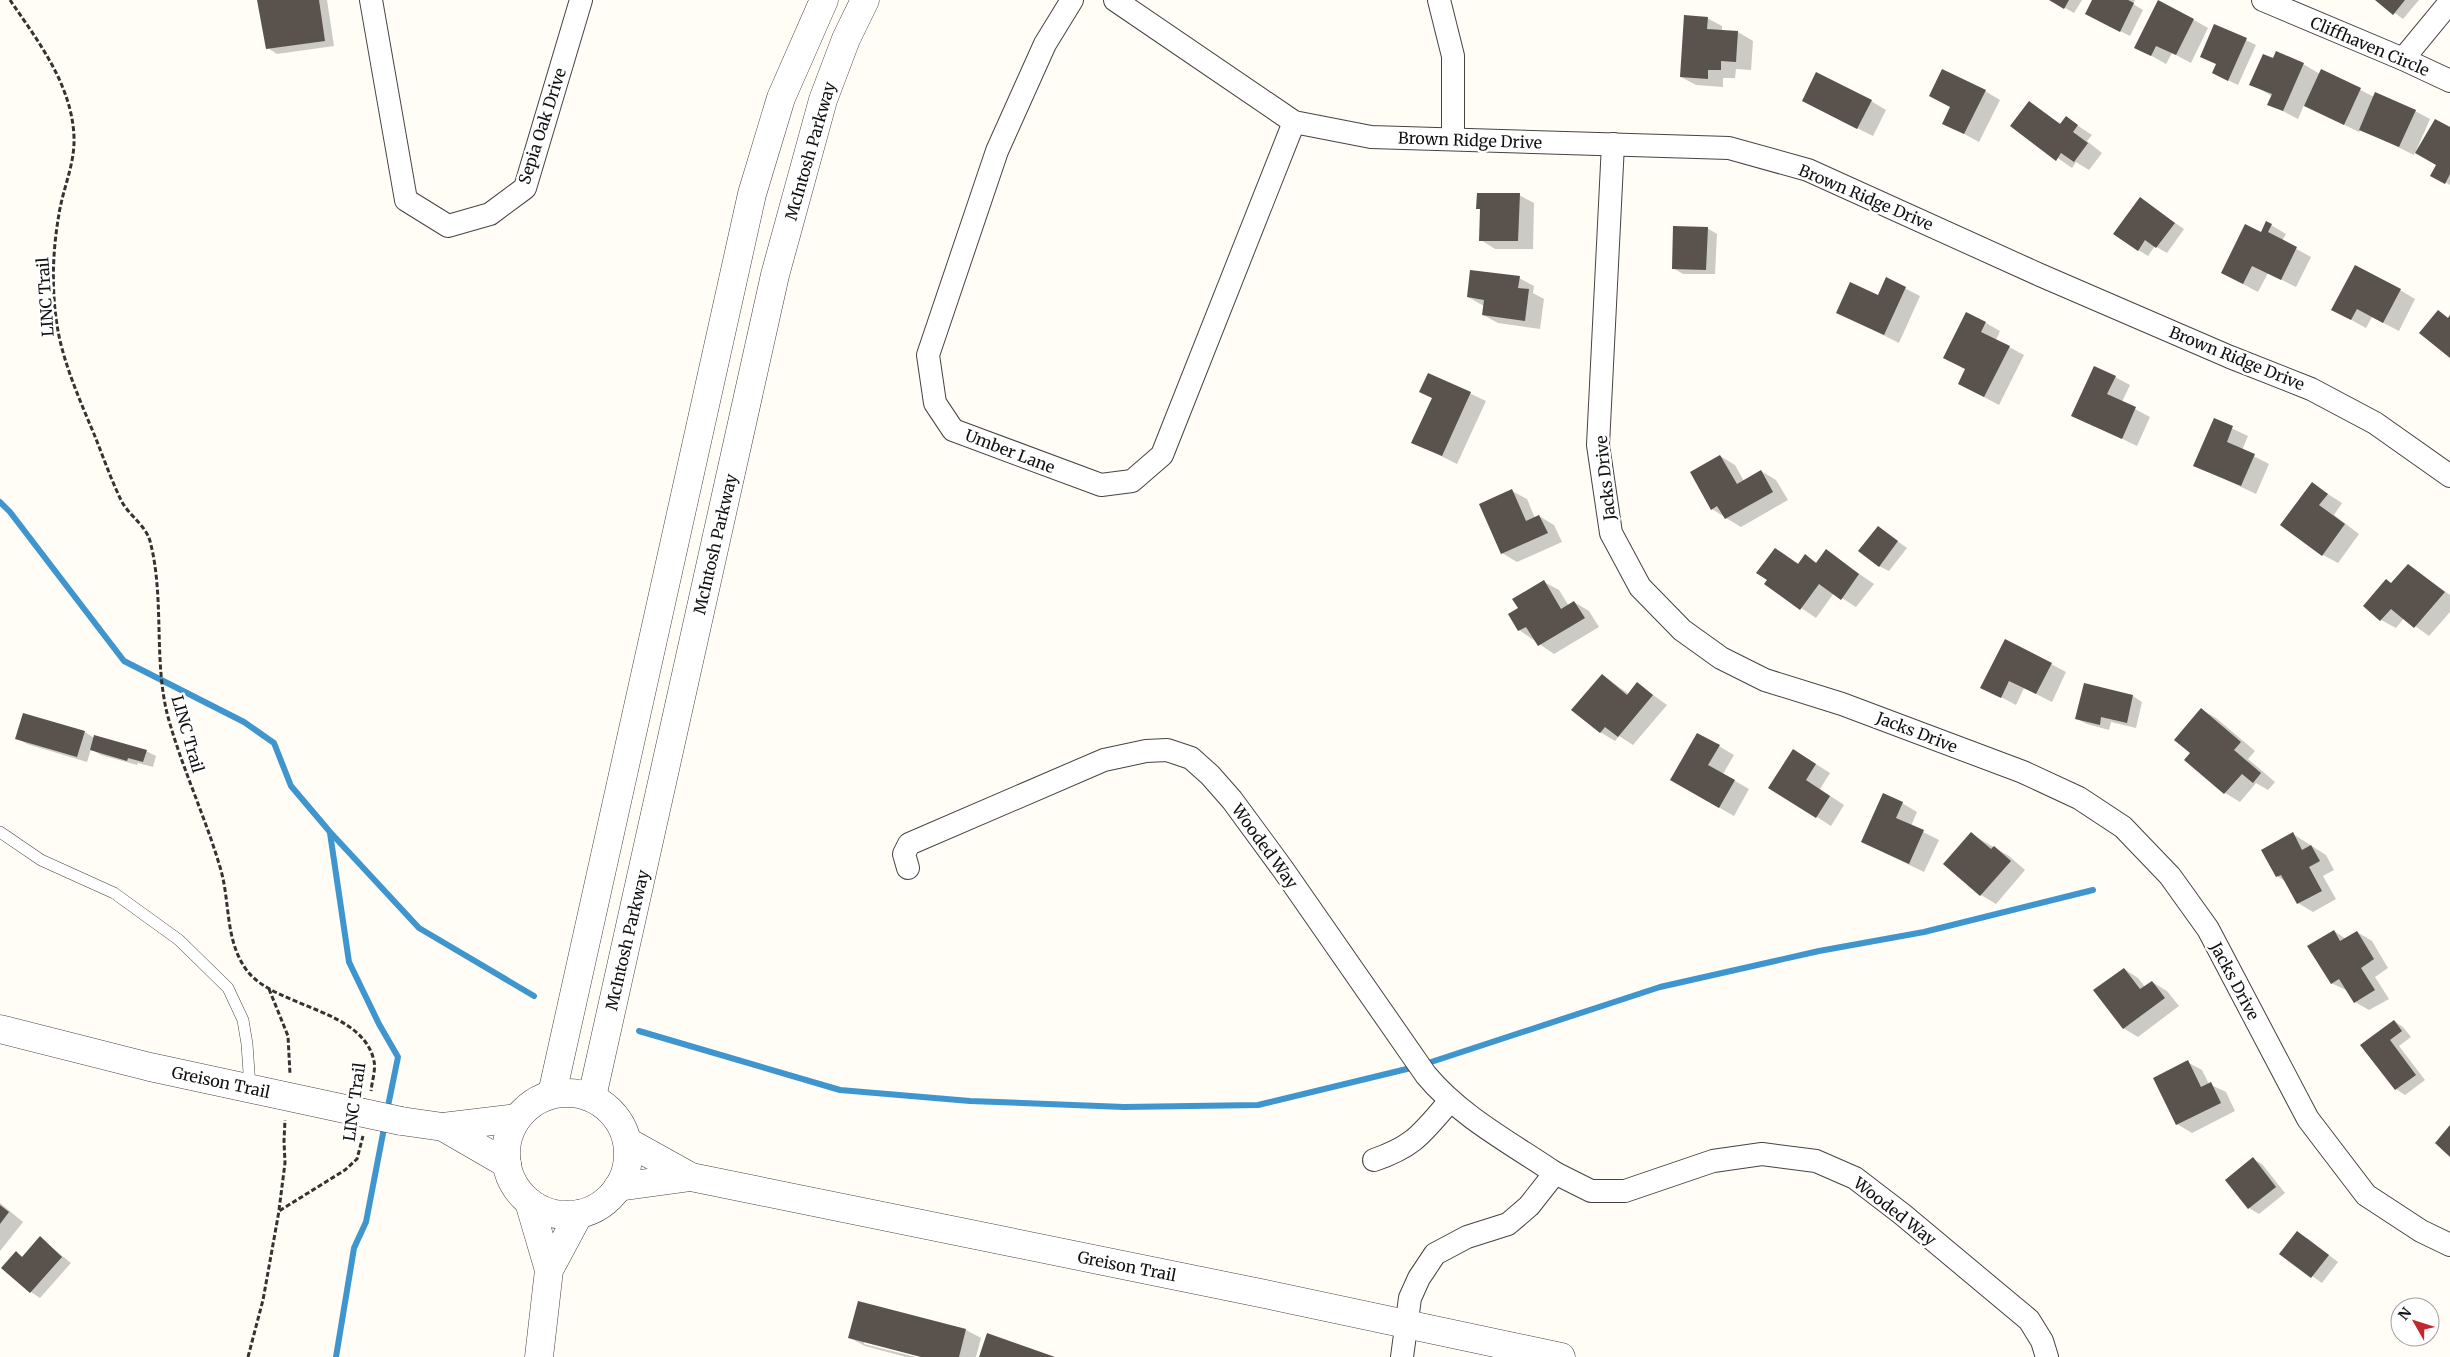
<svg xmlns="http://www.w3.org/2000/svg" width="2450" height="1357" font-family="Merriweather,serif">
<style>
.shadow{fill:#0003}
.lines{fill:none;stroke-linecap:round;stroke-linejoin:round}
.stream{stroke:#3f96cf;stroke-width:6}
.building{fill:#5a524d}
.service-casing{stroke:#444;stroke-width:12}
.minor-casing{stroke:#444;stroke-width:24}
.tertiary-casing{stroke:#444;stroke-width:29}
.path{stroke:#333;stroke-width:3;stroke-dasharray:5 2.5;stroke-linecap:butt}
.service{stroke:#fff;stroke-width:11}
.minor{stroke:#fff;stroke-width:22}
.tertiary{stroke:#fff;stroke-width:28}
.tertiary-bridge-casing{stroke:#444;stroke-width:29;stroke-linecap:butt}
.tertiary-bridge{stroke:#fff;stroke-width:28}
.labels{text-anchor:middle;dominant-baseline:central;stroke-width:5;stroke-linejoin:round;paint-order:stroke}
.street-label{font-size:16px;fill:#111;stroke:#fff}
</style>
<rect width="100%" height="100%" fill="#fffdf5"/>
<g class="shadow">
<path d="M258 0H327L334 46 277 54 268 48Z"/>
<path d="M2051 0H2082L2074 13Z"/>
<path d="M2093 0H2135L2133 4 2143 10 2130 36 2096 19Z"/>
<path d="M2377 0H2419L2403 19Z"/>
<path d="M1707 18 1722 26V31L1738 32 1753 41 1751 70 1736 69 1735 78H1723V87L1696 85 1681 77Z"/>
<path d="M2194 20 2208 28 2191 63 2172 53 2166 64 2136 47Z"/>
<path d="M2215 25 2256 45 2238 85 2213 73 2217 64Z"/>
<path d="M2273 60 2303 64 2320 74 2322 70 2374 97 2415 111 2430 119 2416 151H2418L2450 128V185L2432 175 2438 165 2415 152 2414 155 2361 129 2359 132 2304 105 2298 119 2269 104 2272 96 2251 84Z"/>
<path d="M1985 91 2000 100 1979 142 1944 123 1952 107Z"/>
<path d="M1803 101H1871L1886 110 1873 136Z"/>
<path d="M2029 103 2061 124 2066 118 2092 135 2087 141 2102 153 2089 170 2076 162 2072 168 2012 126Z"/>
<path d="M1519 195 1534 203 1533 249H1495L1481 240 1482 210 1477 208Z"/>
<path d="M2140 199 2184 229 2167 253 2155 246 2148 256 2138 250Z"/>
<path d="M2271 225 2286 234 2282 241 2311 257 2296 287 2268 273 2258 292 2237 281 2261 234Z"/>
<path d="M1707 228 1717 234 1715 274H1683L1673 268Z"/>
<path d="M1519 278 1534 286 1533 293 1544 299 1540 329 1498 323 1483 315 1484 306 1468 297Z"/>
<path d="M1887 279 1920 296 1899 343 1837 312 1878 296Z"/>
<path d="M2400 290 2415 299 2399 331 2372 317 2366 328 2333 310Z"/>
<path d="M1986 323 2000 331 1996 340 2024 355 1999 405 1959 384 1966 369 1960 366Z"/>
<path d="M1429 374 1486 401 1457 464 1413 442 1433 398 1421 392Z"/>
<path d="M2115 377 2130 385 2122 402 2150 417 2137 446 2073 415Z"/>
<path d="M2214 420 2248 436 2242 450 2269 464 2256 494 2195 465Z"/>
<path d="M1720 456 1735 465 1744 481 1761 471 1776 480 1788 500 1741 527 1726 518 1712 509Z"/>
<path d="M2312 484 2342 503 2334 515 2359 534 2338 563 2323 555Z"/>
<path d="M1512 491 1527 499 1535 518 1539 516 1554 525 1562 542 1517 562 1502 553Z"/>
<path d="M1878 527 1907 548 1889 571 1879 566Z"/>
<path d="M1776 549 1799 564 1805 556 1817 563 1826 551 1874 584 1856 607 1834 593 1816 618 1766 584Z"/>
<path d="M2408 565 2450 595V612L2429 636 2404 618 2396 628 2381 620 2392 584Z"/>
<path d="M1544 582 1559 590 1569 606 1574 602 1589 611 1599 627 1554 654 1519 630 1510 614 1519 608Z"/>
<path d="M2051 664 2066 672 2052 702 2024 688 2016 705 1982 687Z"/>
<path d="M1602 675 1629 694 1638 684 1667 705 1633 745 1619 736 1615 741 1600 732Z"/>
<path d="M2085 685 2133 696 2142 702 2136 728 2111 722 2109 730 2087 724 2077 719Z"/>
<path d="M2202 710 2216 718 2255 751 2248 759 2275 782 2268 790 2256 783 2240 802 2225 793 2186 760 2191 753Z"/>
<path d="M24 714 85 732 94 738 146 751 156 756 153 767 138 763 137 765 101 755 91 749 87 762 27 744 17 738Z"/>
<path d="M1698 734 1734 755 1723 774 1749 789 1734 816 1671 780Z"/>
<path d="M1808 759 1830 773 1820 789 1844 805 1831 826 1770 787Z"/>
<path d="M1902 803 1917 812 1911 826 1939 840 1924 872 1862 842Z"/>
<path d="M1971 834 2009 856 2025 870 1996 904 1981 895 1945 864Z"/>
<path d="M2293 834 2326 855 2334 870 2323 876 2336 899 2313 912 2298 903 2286 882 2277 876Z"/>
<path d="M2334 931 2346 939 2357 932 2372 941 2388 968 2375 977 2389 999 2369 1010 2355 1002 2348 991 2331 983Z"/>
<path d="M2124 969 2138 978 2145 987 2152 982 2167 991 2179 1006 2138 1037 2123 1028Z"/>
<path d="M2394 1021 2403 1027 2411 1037 2399 1046 2425 1080 2405 1095 2396 1089 2362 1045Z"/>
<path d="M2187 1062 2202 1070 2209 1084 2226 1092 2235 1111 2192 1133 2177 1124Z"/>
<path d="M2253 1159 2262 1164 2285 1193 2259 1214 2249 1208 2226 1180Z"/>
<path d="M0 1203 23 1222 0 1251Z"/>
<path d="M40 1238 71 1263 40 1298 31 1292 16 1253 23 1257Z"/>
<path d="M2307 1238 2338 1262 2322 1283 2281 1254Z"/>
<path d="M966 1330 981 1338 976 1357H926L864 1341V1344L916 1357H906L865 1346 850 1338Z"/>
</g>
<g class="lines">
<g class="stream">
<path d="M0 502 10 512 124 661 244 722 274 743 291 786 330 832 419 928 534 996"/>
<path d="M330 833 349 962 379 1024 398 1057 387 1111"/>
<path d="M639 1031 840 1090 970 1101 1124 1107 1258 1105 1415 1067"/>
<path d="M1425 1064 1660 987 1819 951 1924 932 2093 890"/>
<path d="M336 1357 354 1248 366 1222 385 1123"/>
</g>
</g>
<g class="building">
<path d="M257 0H319L325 41 266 49Z"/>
<path d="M2049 0H2069L2064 9Z"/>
<path d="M2092 0H2128L2134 3 2120 32 2085 14Z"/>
<path d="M2158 0 2194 19 2176 55 2156 46 2151 56 2134 48Z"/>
<path d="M2375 0H2405L2393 15Z"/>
<path d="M1684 15 1708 17 1707 29 1738 31 1736 62 1721 61V70H1708V79L1680 77Z"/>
<path d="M2214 24 2247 38 2228 81 2212 73 2216 64 2200 57Z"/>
<path d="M2276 51 2304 63 2283 111 2267 105 2272 94 2249 85 2263 54 2273 58Z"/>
<path d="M1942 69 1986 90 1964 134 1942 124 1950 107 1929 96Z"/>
<path d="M2321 69 2361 88 2344 125 2304 106Z"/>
<path d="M1816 72 1872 100 1857 129 1802 101Z"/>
<path d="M2375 92 2416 110 2399 147 2359 130Z"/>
<path d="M2029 101 2060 124 2066 116 2078 125 2073 132 2088 143 2074 162 2061 153 2056 161 2010 126Z"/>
<path d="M2435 119 2450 127V174L2445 184 2430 176 2436 165 2415 153Z"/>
<path d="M1477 193H1520L1518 241H1479L1480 209H1476Z"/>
<path d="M2140 197 2175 223 2156 248 2145 240 2138 251 2113 234Z"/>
<path d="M2266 221 2272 224 2268 232 2297 247 2281 280 2252 266 2243 284 2221 273 2245 224 2261 232Z"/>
<path d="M1673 226 1708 227 1706 270 1672 269Z"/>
<path d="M2355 265 2401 289 2383 323 2357 309 2351 320 2331 310Z"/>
<path d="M1470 270 1520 276 1518 288 1529 289 1525 321 1482 315 1484 300 1467 297Z"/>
<path d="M1886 277 1906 287 1884 335 1836 313 1850 282 1878 295Z"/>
<path d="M2438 310 2448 318 2450 315V358L2419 333Z"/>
<path d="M1966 312 1986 322 1981 332 2010 346 1984 397 1958 384 1965 369 1943 358Z"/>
<path d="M2094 366 2116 376 2107 394 2136 407 2122 439 2071 416Z"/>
<path d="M1428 373 1471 392 1442 456 1411 443 1432 398 1419 392Z"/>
<path d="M2214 418 2233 426 2227 442 2255 454 2241 486 2193 466Z"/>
<path d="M1720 455 1737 484 1761 470 1773 492 1725 519 1717 506 1711 510 1690 472Z"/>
<path d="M2312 482 2328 494 2319 505 2345 524 2322 556 2280 525Z"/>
<path d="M1512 489 1526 521 1539 515 1548 533 1501 554 1479 504Z"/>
<path d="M1878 526 1898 541 1879 567 1858 551Z"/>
<path d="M1775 548 1798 564 1805 554 1816 563 1826 549 1859 574 1841 600 1819 584 1800 610 1764 584 1767 580 1756 573Z"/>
<path d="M2408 564 2445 592 2414 628 2391 609 2380 621 2363 606 2386 579 2391 583Z"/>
<path d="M1544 580 1561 609 1574 601 1585 618 1538 646 1526 627 1518 631 1508 614 1518 608 1512 599Z"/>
<path d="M2005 639 2052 663 2036 694 2009 681 2001 698 1980 688Z"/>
<path d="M1602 674 1627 695 1637 682 1653 695 1618 737 1605 727 1600 733 1571 710Z"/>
<path d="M2084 683 2133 695 2127 723 2101 717 2100 725 2075 719Z"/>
<path d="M2201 708 2241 742 2234 750 2261 773 2253 783 2242 774 2224 794 2184 760 2190 753 2174 740Z"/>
<path d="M23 713 85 731 77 757 15 739Z"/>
<path d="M1697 733 1720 745 1708 765 1735 780 1719 808 1670 780Z"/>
<path d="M94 735 147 750 143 762 128 758 127 761 90 750Z"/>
<path d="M1793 749 1816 764 1806 780 1830 796 1816 818 1768 788Z"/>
<path d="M1883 793 1903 802 1896 818 1924 830 1909 864 1861 842Z"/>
<path d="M1971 832 1991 849 1994 846 2011 861 1980 896 1943 864Z"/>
<path d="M2293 832 2302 850 2311 845 2320 861 2309 867 2322 891 2297 904 2281 875 2276 877 2261 850Z"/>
<path d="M2334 930 2340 941 2357 931 2374 959 2361 968 2375 990 2354 1003 2339 979 2331 984 2307 946Z"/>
<path d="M2124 968 2140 989 2152 981 2165 998 2123 1029 2093 990Z"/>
<path d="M2394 1020 2402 1031 2390 1040 2416 1075 2395 1090 2360 1045Z"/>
<path d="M2188 1060 2201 1087 2211 1082 2221 1103 2176 1125 2153 1078Z"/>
<path d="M2450 1125V1157L2435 1143Z"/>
<path d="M2253 1157 2276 1187 2248 1209 2225 1180Z"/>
<path d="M0 1205 9 1212 0 1224Z"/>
<path d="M2297 1231 2329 1255 2311 1278 2279 1254Z"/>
<path d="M40 1236 62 1257 30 1293 1 1268 16 1251 22 1257Z"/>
<path d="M858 1301 966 1329 959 1357H921L848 1338Z"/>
<path d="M987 1333 1055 1357H979Z"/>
</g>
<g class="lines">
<g class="service-casing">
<path id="service" d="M0 832 41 860 114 893 179 940 228 988 243 1020 247 1044 250 1087"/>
</g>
<g class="minor-casing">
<g id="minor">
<path d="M371 0 406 200 448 226 490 214 525 188 581 0"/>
<path d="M1072 0 1045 44 997 151 928 355 935 403 953 430 1101 485 1132 481 1162 455 1294 122"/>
<path d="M1115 0 1294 122 1371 137 1729 148 1808 170 2040 275 2230 357 2311 389 2375 423 2450 476"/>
<path d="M1439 0 1453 56V139"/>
<path d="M2263 0 2403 59 2450 81"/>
<path d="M2403 59 2450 2"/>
<path d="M1613 144 1598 445 1611 533 1640 587 1682 630 1721 658 1765 680 1842 704 2023 772 2079 798 2123 827 2170 876 2208 929 2308 1119 2366 1195 2421 1231 2450 1245"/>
<path d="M908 868 904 854 909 844 1104 760 1146 751 1167 750 1191 758 1210 775 1232 800 1282 868 1426 1075C1461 1117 1511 1143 1555 1173L1529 1206 1508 1224 1467 1237 1435 1254 1419 1278 1410 1298 1402 1357"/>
<path d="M1374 1160C1415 1146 1422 1133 1450 1101"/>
<path d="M1555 1173 1591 1191H1625L1713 1161 1762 1154 1816 1161 1855 1178 1902 1214 2029 1320 2042 1341 2047 1357"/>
</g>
</g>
<g class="tertiary-casing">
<g id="tertiary">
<path d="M0 1029 150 1067 359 1112"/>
<circle cx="567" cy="1154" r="61"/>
<path d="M552 1094 752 194 781 98 824 0"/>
<path d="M592 1097 775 275 823 100 846 39 865 0"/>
<path d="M401 1121 443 1127 517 1118"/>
<path d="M443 1127 507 1164"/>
<path d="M628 1142 691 1177 1265 1294 1561 1357"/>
<path d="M618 1187 691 1177"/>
<path d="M529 1202 549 1270"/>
<path d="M539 1357 549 1270 579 1214"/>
</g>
</g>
<g class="path">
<path d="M10 0C38 41 72 85 74 137 75 164 63 188 59 214 52 254 51 296 59 336 66 369 81 403 94 434 103 456 111 480 122 502 129 515 146 526 150 541 165 598 153 660 168 717 182 768 205 816 220 867 231 903 224 941 248 972 278 1008 363 1009 374 1061 376 1069 372 1081 371 1091"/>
<path d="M269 989 288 1036 290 1074"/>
<path d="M279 1210 285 1163 284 1141 285 1120"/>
<path d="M248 1357 263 1300 279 1211 345 1170 357 1159 363 1136"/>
</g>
<use href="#service" class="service"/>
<use href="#minor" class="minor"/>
<use href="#tertiary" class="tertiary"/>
<g class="tertiary-bridge-casing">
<path id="tertiary-bridge" d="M359 1112 401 1121"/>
</g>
<use href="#tertiary-bridge" class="tertiary-bridge"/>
</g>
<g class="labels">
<g class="street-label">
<text transform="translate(2370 46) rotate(23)">Cliffhaven Circle</text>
<text transform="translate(542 126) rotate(-72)">Sepia Oak Drive</text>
<text transform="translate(1470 140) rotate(2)">Brown Ridge Drive</text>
<text transform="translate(810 151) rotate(-74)">McIntosh Parkway</text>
<text transform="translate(1866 197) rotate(23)">Brown Ridge Drive</text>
<text transform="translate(45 297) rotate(-94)">LINC Trail</text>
<text transform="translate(2237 358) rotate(22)">Brown Ridge Drive</text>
<text transform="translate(1010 451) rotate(21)">Umber Lane</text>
<text transform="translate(1605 478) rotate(-96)">Jacks Drive</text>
<text transform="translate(715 544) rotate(-77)">McIntosh Parkway</text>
<text transform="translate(1917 732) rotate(21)">Jacks Drive</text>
<text transform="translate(188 734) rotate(74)">LINC Trail</text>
<text transform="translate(1265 846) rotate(54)">Wooded Way</text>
<text transform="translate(627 940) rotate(-77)">McIntosh Parkway</text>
<text transform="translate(2235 981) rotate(62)">Jacks Drive</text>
<text transform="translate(221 1082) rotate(12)">Greison Trail</text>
<text transform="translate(354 1102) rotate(-82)">LINC Trail</text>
<text transform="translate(1895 1211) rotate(38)">Wooded Way</text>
<text transform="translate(1127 1266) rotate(11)">Greison Trail</text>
</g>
</g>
<g transform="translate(2415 1322) rotate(309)"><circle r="24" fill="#ffffff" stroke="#a0a0a0"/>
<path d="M0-4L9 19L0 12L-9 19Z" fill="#c4262e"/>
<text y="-8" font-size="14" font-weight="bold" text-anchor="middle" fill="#111111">N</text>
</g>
</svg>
